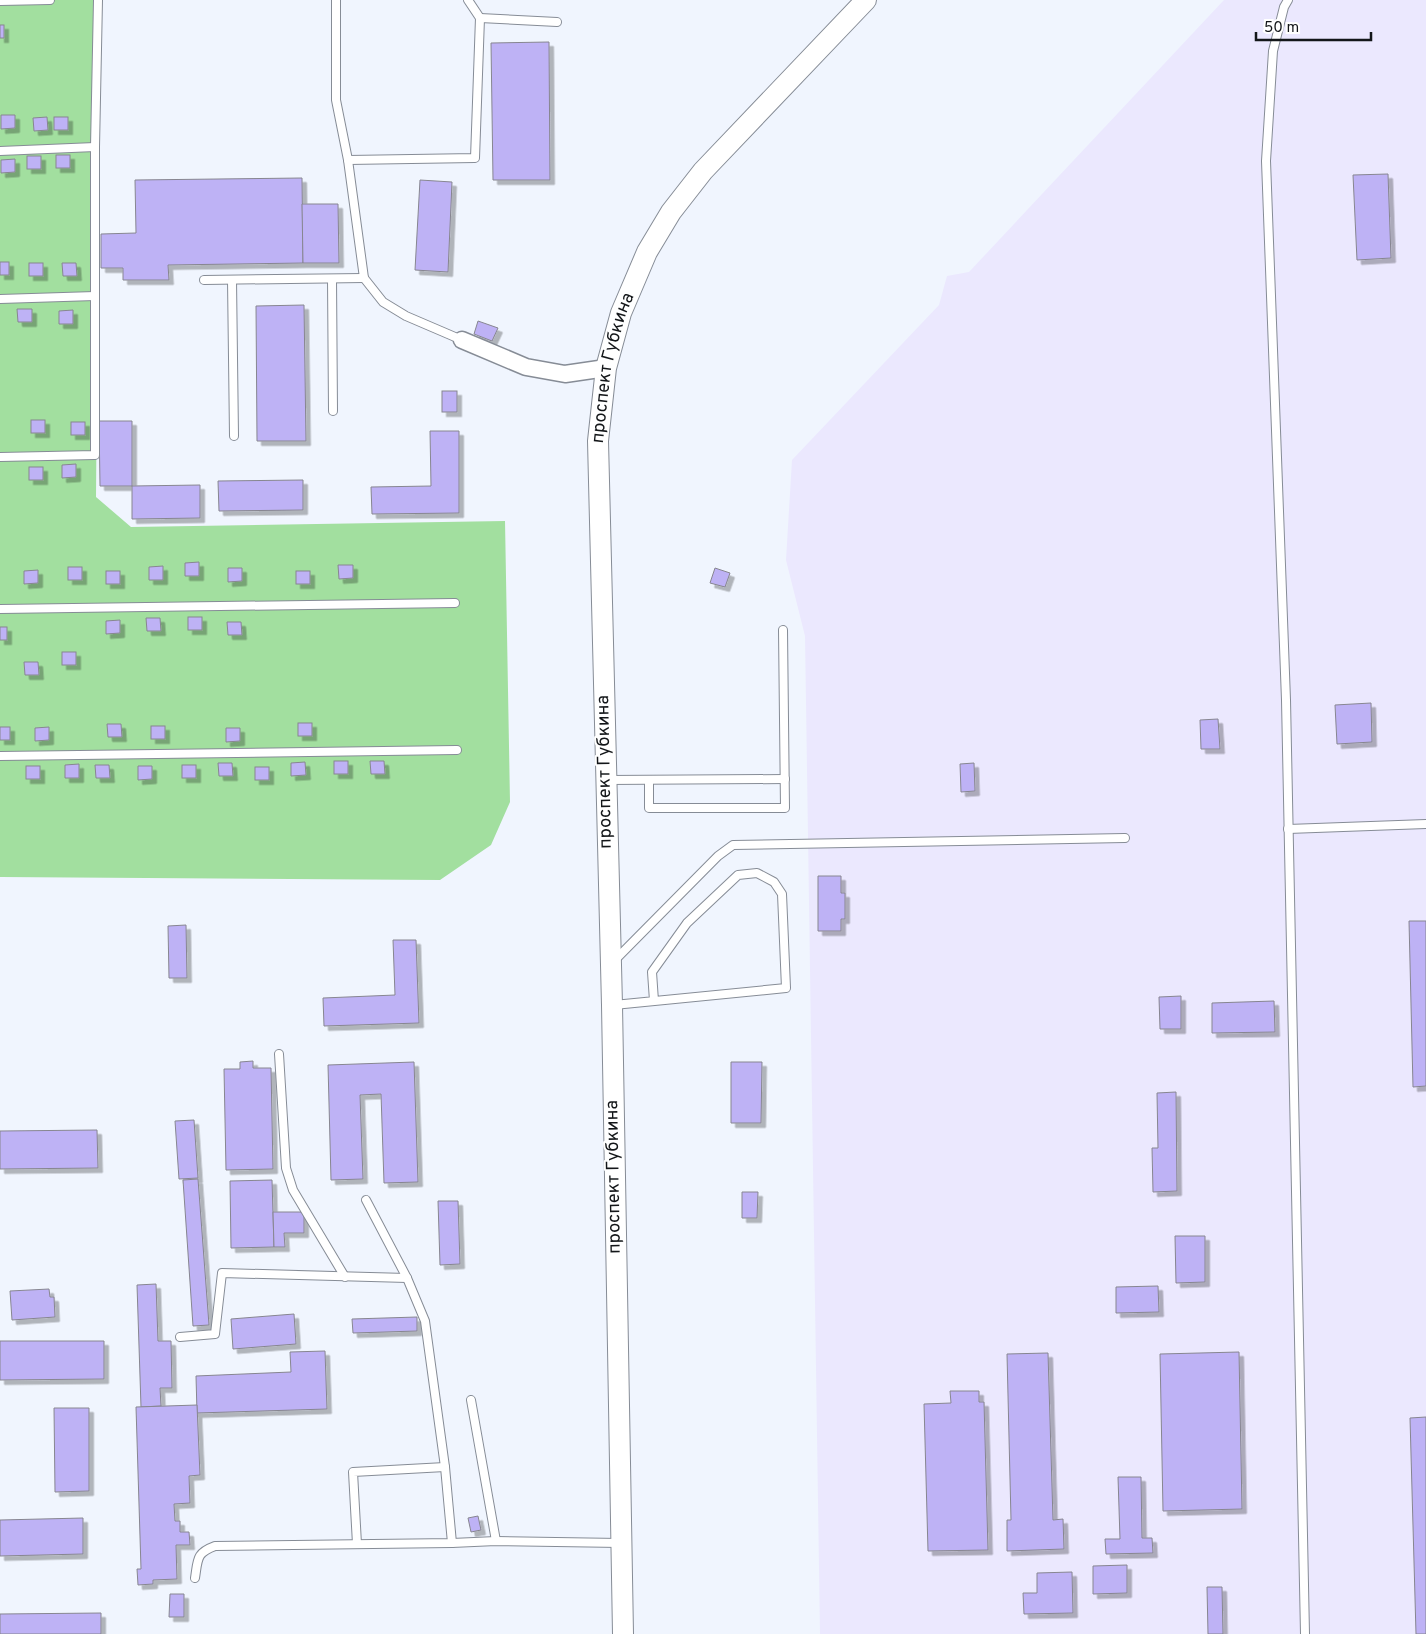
<svg xmlns="http://www.w3.org/2000/svg" width="1426" height="1634" font-family="Overpass,sans-serif">
<style>
.industrial{fill:#ebe8fe}
.green{fill:#a2df9f}
.building{fill:#beb2f5;stroke:#878690;filter:url(#shadow)}
.lines{fill:none;stroke-linecap:round;stroke-linejoin:round}
.service-casing{stroke:#868c96;stroke-width:10}
.minor-casing{stroke:#868c96;stroke-width:19}
.tertiary-casing{stroke:#868c96;stroke-width:22}
.service{stroke:#fff;stroke-width:8}
.minor{stroke:#fff;stroke-width:16}
.tertiary{stroke:#fff;stroke-width:20}
.labels{text-anchor:middle;dominant-baseline:central;stroke-width:4;stroke-linejoin:round;paint-order:stroke}
.street-label{font-size:18px;fill:#131619;stroke:#fff}
</style>
<defs>
<filter id="shadow"><feDropShadow dx="4.5" dy="4.5" stdDeviation="0" flood-color="#0004"/></filter>
</defs>
<rect width="100%" height="100%" fill="#f0f5fe"/>
<path class="industrial" d="M1224 0H1426V1634H820L805 636 786 560 792 460 939 305 947 276 969 272Z"/>
<path class="green" d="M0 0H100L96 497 131 527 505 521 510 802 491 845 440 880 0 877Z"/>
<g class="building">
<rect x="0" y="25" width="4" height="13"/>
<path d="M549 42 550 180H493L491 43Z"/>
<path d="M1 115H15V128L1 129Z"/>
<path d="M47 117 48 130 34 131 33 118Z"/>
<rect x="54" y="117" width="14" height="13"/>
<rect x="56" y="155" width="14" height="13"/>
<rect x="27" y="156" width="14" height="13"/>
<path d="M15 159V172L1 173V160Z"/>
<path d="M1388 174 1391 258 1357 260 1353 175Z"/>
<path d="M302 178 303 263 168 265 169 280H123V268H101V234L136 233 135 180Z"/>
<path d="M420 180 452 182 448 272 415 270Z"/>
<path d="M302 204H338L339 263H303Z"/>
<rect x="0" y="262" width="9" height="13"/>
<rect x="29" y="263" width="14" height="13"/>
<path d="M62 263H76L77 276H63Z"/>
<path d="M304 305 306 441H257L256 306Z"/>
<path d="M17 309H32V322H18Z"/>
<path d="M73 310V324H59V311Z"/>
<path d="M478 321 498 328 492 341 474 334Z"/>
<rect x="442" y="391" width="15" height="21"/>
<rect x="31" y="420" width="14" height="13"/>
<path d="M99 421H132V486H100Z"/>
<rect x="71" y="422" width="14" height="13"/>
<path d="M430 431H459V513L372 514 371 487 431 486Z"/>
<path d="M76 464V477L62 478V465Z"/>
<rect x="29" y="467" width="14" height="13"/>
<path d="M303 480V510L219 511 218 481Z"/>
<path d="M200 485V518L132 519V486Z"/>
<path d="M199 562V576H185V563Z"/>
<path d="M338 565H353V578L339 579Z"/>
<path d="M163 566V580H149V567Z"/>
<rect x="68" y="567" width="14" height="13"/>
<path d="M228 568H242V581L228 582Z"/>
<path d="M715 568 730 573 725 587 710 583Z"/>
<path d="M38 570V583L24 584V571Z"/>
<rect x="106" y="571" width="14" height="13"/>
<rect x="296" y="571" width="14" height="13"/>
<rect x="188" y="617" width="14" height="13"/>
<path d="M146 618H160L161 631H147Z"/>
<path d="M120 620V633L106 634V621Z"/>
<path d="M227 622H241L242 635H228Z"/>
<rect x="0" y="627" width="7" height="13"/>
<rect x="62" y="652" width="14" height="13"/>
<path d="M24 662H38L39 675H25Z"/>
<path d="M1371 703 1372 742 1337 744 1335 705Z"/>
<path d="M1218 719 1220 749H1201L1200 720Z"/>
<rect x="298" y="723" width="14" height="13"/>
<path d="M107 724H121L122 737H108Z"/>
<rect x="151" y="726" width="14" height="13"/>
<rect x="0" y="727" width="10" height="13"/>
<path d="M49 727V740L35 741V728Z"/>
<path d="M226 728H240V741L226 742Z"/>
<rect x="334" y="761" width="14" height="13"/>
<path d="M370 761H384L385 774H371Z"/>
<path d="M305 762 306 775 291 776V763Z"/>
<path d="M218 763H232L233 776H219Z"/>
<path d="M974 763 975 791 961 792 960 764Z"/>
<path d="M79 764V778H65V765Z"/>
<path d="M95 765H109L110 778H96Z"/>
<rect x="182" y="765" width="14" height="13"/>
<rect x="26" y="766" width="14" height="13"/>
<path d="M138 766H152V779L138 780Z"/>
<rect x="255" y="767" width="14" height="13"/>
<path d="M818 876H841V893H845V919H841V931H818Z"/>
<path d="M1409 921H1426V1086L1413 1087Z"/>
<path d="M186 925 187 978H169L168 926Z"/>
<path d="M393 940H416L419 1023 324 1026 323 998 395 995Z"/>
<path d="M1181 996V1029H1160L1159 997Z"/>
<path d="M1274 1001 1275 1032 1212 1033V1003Z"/>
<path d="M253 1061V1068H271L273 1169 226 1170 224 1069H240V1062Z"/>
<path d="M414 1062 418 1182 384 1183 381 1094 360 1095 363 1179 331 1180 328 1065Z"/>
<path d="M731 1062H762L761 1123H731Z"/>
<path d="M1176 1092 1177 1191 1153 1192 1152 1148H1158L1157 1093Z"/>
<path d="M194 1120 198 1178 179 1179 175 1121Z"/>
<path d="M97 1130 98 1168 0 1169V1131Z"/>
<path d="M198 1179 209 1325 193 1326 183 1180Z"/>
<path d="M272 1180 274 1247 231 1248 230 1181Z"/>
<path d="M742 1192H758L757 1218H742Z"/>
<path d="M438 1201H458L460 1264 440 1265Z"/>
<path d="M273 1212H304V1233H284L285 1247H274Z"/>
<path d="M1175 1236H1205V1282L1176 1283Z"/>
<path d="M156 1284 158 1341H171L172 1388H160L161 1406 141 1407 137 1285Z"/>
<path d="M1158 1286 1159 1312 1116 1313V1287Z"/>
<path d="M49 1289 50 1297H54L55 1317 12 1320 10 1291Z"/>
<path d="M294 1314 296 1344 233 1349 231 1319Z"/>
<path d="M417 1317V1331L353 1333 352 1319Z"/>
<path d="M0 1341H104V1379L0 1380Z"/>
<path d="M325 1351 327 1409 197 1413 196 1376 291 1372 290 1352Z"/>
<path d="M1239 1352 1242 1509 1163 1511 1160 1354Z"/>
<path d="M1048 1353 1053 1520 1063 1519 1064 1549 1007 1551V1520H1011L1007 1354Z"/>
<path d="M950 1391H979V1402H984L988 1550 928 1551 924 1404 951 1403Z"/>
<path d="M197 1405 200 1475 189 1476 190 1503 174 1504 175 1521H180V1532H189L190 1545H176L177 1579 153 1580V1584L138 1585 137 1569H141L136 1407Z"/>
<path d="M54 1408H89V1491L55 1492Z"/>
<path d="M1426 1417V1634H1416L1410 1418Z"/>
<path d="M1118 1477H1141L1142 1538H1152L1153 1553 1106 1554 1105 1539H1120Z"/>
<path d="M478 1516 481 1530 471 1532 468 1518Z"/>
<path d="M83 1518V1554L0 1556V1520Z"/>
<path d="M1127 1565V1593L1093 1594V1566Z"/>
<path d="M1072 1572 1073 1613 1024 1614 1023 1593H1037V1573Z"/>
<path d="M1207 1587H1222L1223 1634H1208Z"/>
<path d="M170 1594H184V1617H169Z"/>
<path d="M101 1613V1634H0V1614Z"/>
</g>
<g class="lines">
<g class="service-casing">
<g id="service">
<path d="M336 0V100L348 160 364 278 383 302 406 316 462 340"/>
<path d="M1288 0 1284 7 1273 51 1266 161 1286 700 1305 1634"/>
<path d="M0 1 50 0"/>
<path d="M480 18 557 22"/>
<path d="M0 151 95 147"/>
<path d="M348 160 475 158 480 18 468 0"/>
<path d="M332 279 333 411"/>
<path d="M204 280 364 278"/>
<path d="M232 280 234 436"/>
<path d="M0 299 95 296"/>
<path d="M0 457 95 455V147L98 0"/>
<path d="M0 609 455 603"/>
<path d="M0 756 457 750"/>
<path d="M607 780 785 779"/>
<path d="M649 780V808H785L783 630"/>
<path d="M1288 829 1426 824"/>
<path d="M615 960 718 856 733 845 1125 838"/>
<path d="M614 1005 786 988 782 894 774 882 757 873 738 875 687 923 652 972 654 1001"/>
<path d="M279 1054 286 1168 293 1190 345 1277"/>
<path d="M366 1200 407 1278 425 1321 445 1467 452 1543"/>
<path d="M180 1337 215 1334 222 1273 407 1278"/>
<path d="M471 1400 496 1541"/>
<path d="M357 1544 353 1472 445 1467"/>
<path d="M195 1578C198 1559 196 1553 215 1546L452 1543 496 1541 620 1543"/>
</g>
</g>
<g class="minor-casing">
<path id="minor" d="M462 340 526 367 565 374 606 368"/>
</g>
<g class="tertiary-casing">
<g id="tertiary">
<path id="s1" d="M623 1634 612 1005 598 441 606 368 621 313 647 252 671 212 703 171 866 0"/>
</g>
</g>
<use href="#service" class="service"/>
<use href="#minor" class="minor"/>
<use href="#tertiary" class="tertiary"/>
</g>
<g class="labels">
<g class="street-label">
<text stroke="none"><textPath href="#s1" startOffset="1268">проспект Губкина</textPath></text>
<text transform="translate(605 772) rotate(-91)">проспект Губкина</text>
<text transform="translate(614 1177) rotate(-91)">проспект Губкина</text>
</g>
</g>
<path d="M1256 32v8h115v-8" fill="none" stroke="#131619" stroke-width="2.5"/>
<text x="1264" y="32" font-size="15" fill="#131619" stroke="#ffffff" stroke-width="4" paint-order="stroke">50 m</text>
</svg>
